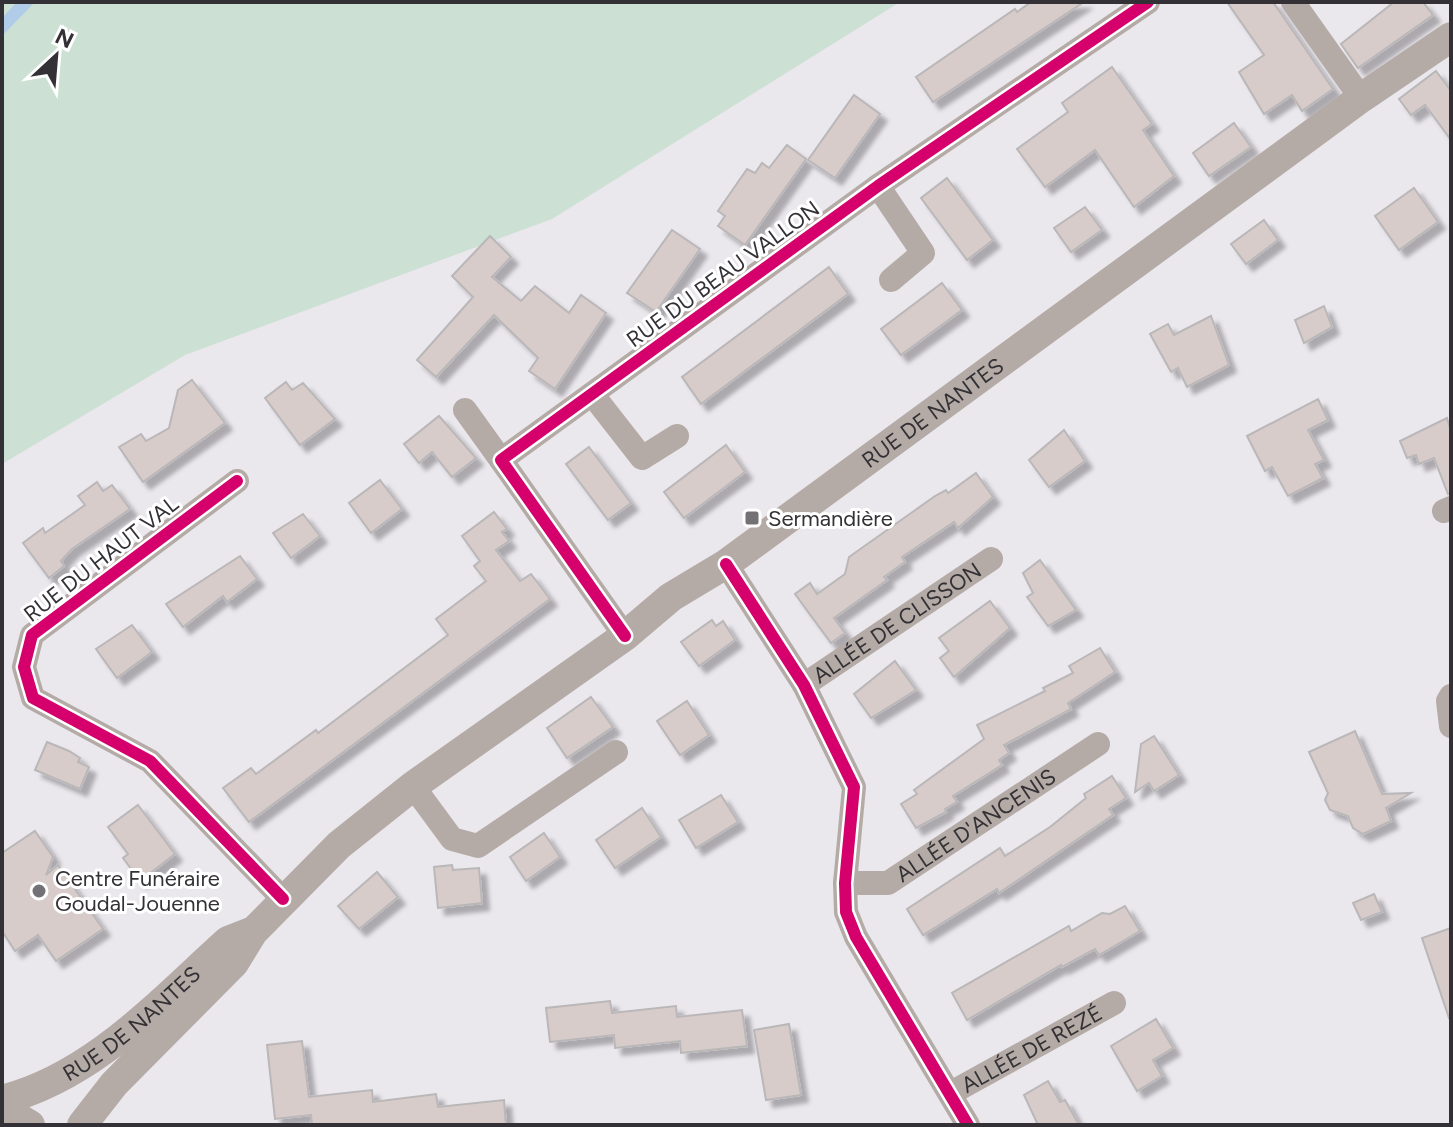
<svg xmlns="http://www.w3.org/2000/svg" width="1453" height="1127" font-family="Figtree,sans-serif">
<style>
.green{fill:#cce0d4}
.water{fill:#b1cce9}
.building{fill:#d7ccc9;stroke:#bab7b9;stroke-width:2;filter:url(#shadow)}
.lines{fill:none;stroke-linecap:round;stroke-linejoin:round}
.minor{stroke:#b4aba6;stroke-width:24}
.major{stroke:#b4aba6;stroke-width:30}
.cycleway-casing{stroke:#fff;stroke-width:17}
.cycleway{stroke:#d6006c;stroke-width:12}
.poi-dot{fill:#737175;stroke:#fff;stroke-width:3}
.labels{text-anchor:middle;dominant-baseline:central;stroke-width:6;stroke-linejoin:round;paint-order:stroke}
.street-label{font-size:22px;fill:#333135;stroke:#fff}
.poi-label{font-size:22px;fill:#333135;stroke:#fff;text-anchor:start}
</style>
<defs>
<filter id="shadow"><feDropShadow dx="7" dy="7" stdDeviation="2" flood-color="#0004"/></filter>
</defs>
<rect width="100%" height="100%" fill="#eae7ed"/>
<path class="green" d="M2 2H900L552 219 185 355 2 464Z"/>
<path class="water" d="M17 2H35L2 36V18Z"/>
<g class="building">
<path d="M1031 2H1084L933 102 916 77 1015 9 1017 12Z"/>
<path d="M1227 2H1273L1333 89 1302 111 1292 95 1264 114 1239 72 1264 55Z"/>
<path d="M1394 2H1423L1433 15 1358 68 1341 44Z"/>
<path d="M1112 67 1152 124 1143 130 1174 176 1134 207 1095 150 1045 187 1017 149 1068 112 1062 103Z"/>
<path d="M1436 71 1451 91V140L1425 105 1411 115 1399 99Z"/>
<path d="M854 95 880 114 835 178 808 160Z"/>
<path d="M1234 123 1251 147 1209 176 1193 153Z"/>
<path d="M787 145 806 159 745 245 718 226 725 216 718 211 747 169 755 173 762 163 769 168Z"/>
<path d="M947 178 993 240 967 260 921 198Z"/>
<path d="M1414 188 1438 222 1399 250 1375 216Z"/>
<path d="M1085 207 1102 230 1071 252 1054 228Z"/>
<path d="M1264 220 1278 240 1246 264 1231 244Z"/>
<path d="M672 230 700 249 656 312 627 293Z"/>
<path d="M490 236 511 257 492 277 521 301 535 286 569 313 581 295 606 313 555 389 529 371 538 358 494 315 436 377 417 360 473 297 452 276Z"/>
<path d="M829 267 848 294 701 404 682 377Z"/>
<path d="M942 283 962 310 901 355 881 329Z"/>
<path d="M1324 306 1332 327 1304 343 1295 320Z"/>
<path d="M1211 316 1229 365 1187 387 1178 368 1171 372 1150 334 1168 324 1174 335Z"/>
<path d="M192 380 225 423 143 482 119 447 141 434 146 441 169 428 178 390Z"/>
<path d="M286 382 292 390 303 383 335 419 300 445 265 398Z"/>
<path d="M1318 399 1328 420 1308 430 1324 460 1315 464 1323 478 1288 496 1272 467 1265 471 1247 436Z"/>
<path d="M439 416 476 458 452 477 432 452 419 463 404 444Z"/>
<path d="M1447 418 1451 432V493L1448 494 1434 458 1419 464 1416 455 1407 458 1400 441Z"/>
<path d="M1064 430 1085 461 1049 487 1029 460Z"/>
<path d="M726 445 745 472 684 518 664 492Z"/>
<path d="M589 447 631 503 608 520 566 464Z"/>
<path d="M976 473 993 497 958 528 954 522 902 557 905 562 884 577 887 580 834 618 845 633 831 643 795 594 810 583 817 594 845 574 849 557 935 496 946 490 948 493Z"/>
<path d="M380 480 402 509 371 533 349 503Z"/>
<path d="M97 482 103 491 112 485 130 509 72 549 61 561 64 566 49 578 23 543 43 528 45 533 85 505 78 496Z"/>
<path d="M494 512 507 529 502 532 509 541 496 550 520 581 531 574 550 599 249 822 223 788 251 768 256 774 316 730 318 733 448 635 436 619 486 581 474 566 480 561 462 536Z"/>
<path d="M303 514 320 536 291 558 273 533Z"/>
<path d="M240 556 257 579 227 602 223 596 183 627 166 604Z"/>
<path d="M1040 560 1076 610 1048 626 1027 597 1033 593 1023 573Z"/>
<path d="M990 601 1010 628 954 677 940 658 949 651 939 638Z"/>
<path d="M712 620 716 626 723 621 735 640 699 666 681 642Z"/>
<path d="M132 625 152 652 117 678 96 649Z"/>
<path d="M1100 648 1115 672 1068 703 1071 709 1004 745 1009 753 999 760 1002 765 953 796 957 802 945 809 946 812 916 828 901 804 917 794 914 790 984 739 977 725 1045 691 1043 688 1073 673 1069 666Z"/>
<path d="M895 661 916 690 871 718 854 694Z"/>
<path d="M591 697 613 727 567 758 547 728Z"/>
<path d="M687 701 709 735 680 755 657 721Z"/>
<path d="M1355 731 1382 794 1411 793 1386 808 1391 821 1363 834 1353 828 1348 816 1330 810 1325 800 1328 793 1309 752Z"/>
<path d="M1154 736 1179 775 1154 791 1149 783 1135 792 1141 744Z"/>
<path d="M47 742 69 751 80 758 78 762 89 767 80 789 35 770Z"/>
<path d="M1112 776 1126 798 1109 809 1113 815 999 893 997 889 923 935 907 909 1000 848 1005 856 1050 827 1086 798 1084 794Z"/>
<path d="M721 795 738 822 696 848 679 820Z"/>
<path d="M138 805 175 854 140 881 123 858 128 854 108 827Z"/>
<path d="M642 808 661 837 615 868 596 840Z"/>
<path d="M35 831 53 857 46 875 58 865 103 929 56 961 38 935 15 951 2 931V853Z"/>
<path d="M544 833 560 857 526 881 510 857Z"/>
<path d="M452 865 453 870 479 868 482 903 438 908 434 867Z"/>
<path d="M377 872 398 897 359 929 338 906Z"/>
<path d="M1374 894 1382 912 1361 920 1353 903Z"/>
<path d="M1125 906 1140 931 1099 955 1095 949 1062 967 1061 965 967 1020 952 993 1069 926 1071 931 1102 913 1110 914Z"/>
<path d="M1451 928V1017L1449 1018 1422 938Z"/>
<path d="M610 1001 612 1013 676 1006 677 1017 742 1010 747 1046 681 1053 680 1041 615 1048 614 1035 550 1042 546 1008Z"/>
<path d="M1156 1019 1173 1048 1153 1060 1162 1076 1137 1091 1111 1046Z"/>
<path d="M789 1024 801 1095 766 1100 754 1030Z"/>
<path d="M302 1041 309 1097 372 1090 373 1102 436 1094 438 1107 504 1100 506 1125H312L311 1115 275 1119 267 1045Z"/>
<path d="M1048 1081 1060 1102 1065 1100 1079 1125H1038L1024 1095Z"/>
</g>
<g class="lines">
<g class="minor">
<path d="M1293 2 1361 98"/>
<path d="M878 186 923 253 891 280"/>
<path d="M592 394 642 458 677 436"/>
<path d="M465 410 501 460"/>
<path d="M237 481 32 635 24 667 33 698 150 761 283 899"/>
<path d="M1444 511 1451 508"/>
<path d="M726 564 804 685 854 787 845 883 846 912 856 937 968 1125"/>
<path d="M625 636 501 460 878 186 1148 2"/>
<path id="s1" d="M804 685 991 559"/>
<path d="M1451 696 1448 701 1451 726"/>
<path d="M413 786 452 839 478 846 616 752"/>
<path id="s2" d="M845 883H888L1098 744"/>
<path id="s3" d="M951 1093 1114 1003"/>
</g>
<g class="major">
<path id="s4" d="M2 1100C93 1077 160 1002 228 941L251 932"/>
<path d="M2 1108 30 1125"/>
<path id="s5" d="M82 1125 114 1084 234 963 253 932 339 845 413 786 625 636 671 597 726 564 1361 98 1451 37"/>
</g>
<g class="cycleway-casing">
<g id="cycleway">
<path d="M237 481 32 635 24 667 33 698 150 761 283 899"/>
<path d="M726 564 804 685 854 787 845 883 846 912 856 937 968 1125"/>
<path d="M625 636 501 460 878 186 1148 2"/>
</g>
</g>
<use href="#cycleway" class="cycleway"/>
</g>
<g class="poi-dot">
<rect x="744" y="510" width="16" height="16" rx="4"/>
<circle cx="39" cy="891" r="8"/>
</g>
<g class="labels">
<g class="street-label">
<text transform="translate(723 274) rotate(-36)">RUE DU BEAU VALLON</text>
<text stroke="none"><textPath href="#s5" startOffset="1116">RUE DE NANTES</textPath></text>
<text transform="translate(101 559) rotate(-38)">RUE DU HAUT VAL</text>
<text stroke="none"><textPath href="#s1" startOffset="112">ALLÉE DE CLISSON</textPath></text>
<text stroke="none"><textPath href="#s2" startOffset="148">ALLÉE D'ANCENIS</textPath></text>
<text stroke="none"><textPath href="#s4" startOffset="152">RUE DE NANTES</textPath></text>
<text stroke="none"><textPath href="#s3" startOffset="92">ALLÉE DE REZÉ</textPath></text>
</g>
<g class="poi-label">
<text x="768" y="518">Sermandière</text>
<text x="55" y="878">Centre Funéraire<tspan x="55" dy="25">Goudal-Jouenne</tspan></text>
</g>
</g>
<rect width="1453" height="1127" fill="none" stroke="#333135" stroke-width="8"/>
<g transform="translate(56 56) rotate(26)" stroke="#ffffff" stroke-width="6" paint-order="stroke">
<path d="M0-6L14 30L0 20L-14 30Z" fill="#333135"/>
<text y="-12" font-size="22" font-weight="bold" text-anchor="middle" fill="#333135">N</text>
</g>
</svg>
